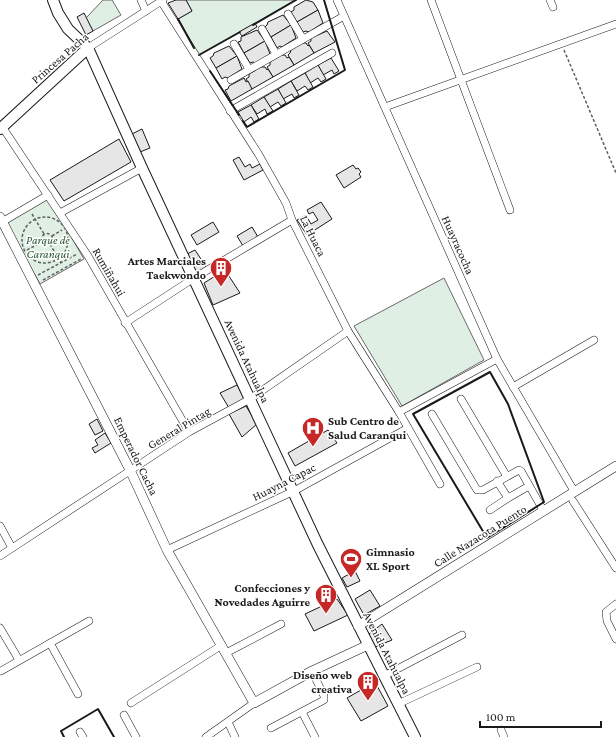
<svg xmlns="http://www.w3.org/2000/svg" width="616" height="737" font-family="'Crimson Pro',serif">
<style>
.green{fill:#e0efe3;stroke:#6a6a6a}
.building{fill:#e6e6e6;stroke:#1a1a1a}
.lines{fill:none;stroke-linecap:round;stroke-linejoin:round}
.minor-casing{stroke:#1a1a1a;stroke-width:8}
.tertiary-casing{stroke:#1a1a1a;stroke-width:10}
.secondary-casing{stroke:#1a1a1a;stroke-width:12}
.path{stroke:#5f5f5f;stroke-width:1.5;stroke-dasharray:3 2;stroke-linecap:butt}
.minor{stroke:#fff;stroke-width:7}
.tertiary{stroke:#fff;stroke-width:9}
.secondary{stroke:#fff;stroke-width:10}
.wall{stroke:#1a1a1a;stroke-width:2}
.labels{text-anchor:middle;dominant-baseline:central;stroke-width:3;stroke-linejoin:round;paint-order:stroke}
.street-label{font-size:12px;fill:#1a1a1a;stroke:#fff}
.park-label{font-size:12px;font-style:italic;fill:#2b5a34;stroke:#fff}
.poi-label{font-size:12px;font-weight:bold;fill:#1a1a1a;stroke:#fff;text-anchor:end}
</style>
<rect width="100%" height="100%" fill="#fff"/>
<g class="green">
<path d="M103 0H112L121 15 93 31 86 18Z"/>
<path d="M186 0H296L199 55 178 19 192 11Z"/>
<path d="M48 197 84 259 40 284 5 221Z"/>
<path d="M444 278 484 360 402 406 354 326Z"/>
</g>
<g class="building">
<path d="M176 0H186L192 11 178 19 168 3Z"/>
<path d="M306 0 313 2 318 10 297 22 291 12 294 10V7Z"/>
<path d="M318 10 323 23 309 32 306 31 303 32 297 22Z"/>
<path d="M84 13 93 31 86 35 77 17Z"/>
<path d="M283 15 291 25 271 37 265 27 267 25 268 22Z"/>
<path d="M255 23 257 27 242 36 239 32Z"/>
<path d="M291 25 296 38 282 47 280 46 277 48 271 37Z"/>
<path d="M257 30 265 41 244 53 238 42 241 41V37Z"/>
<path d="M327 31 335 42 314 53 308 43 311 41V38Z"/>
<path d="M265 41 270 54 256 63 253 62 250 63 244 53Z"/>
<path d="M302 43H306L308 46 309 45 314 53 294 65 288 55 290 53 291 50Z"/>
<path d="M229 46 237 56 216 68 210 58 213 56 214 53Z"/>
<path d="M281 55H285L287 58 289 57 294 65 273 77 267 67 270 65V62Z"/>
<path d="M237 56 242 69 228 78 225 77 222 79 216 68Z"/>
<path d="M331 58 339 71 334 74 332 70 323 75 318 65Z"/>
<path d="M318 65 326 79 321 82 318 78 310 83 305 73Z"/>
<path d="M261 67H265L267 70 268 69 273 77 252 89 246 79 249 77V74Z"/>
<path d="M305 73 313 87 308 90 305 86 297 91 291 81Z"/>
<path d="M244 78 246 82 248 81 252 89 231 101 225 90 228 89 229 86Z"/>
<path d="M291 81 299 95 294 98 292 94 283 99 278 89Z"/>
<path d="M278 89 286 103 281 106 278 102 270 107 264 97Z"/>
<path d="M264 97 273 111 267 114 265 109 257 114 251 105Z"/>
<path d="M251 105 259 119 254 122 251 117 244 122 238 112Z"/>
<path d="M142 129 150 148 140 152 132 134Z"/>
<path d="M119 139 131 162 64 201 50 180Z"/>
<path d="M239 157 245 167 250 164 252 168 260 164 263 170 244 180 233 160Z"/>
<path d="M353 165 356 169 358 168 361 172 359 174 361 177 344 188 336 175Z"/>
<path d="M321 202 332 219 307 235 297 220 306 215 311 224 318 220 313 212 309 214 307 210Z"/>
<path d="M213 222 219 232 197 245 191 235Z"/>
<path d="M252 227 258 237 243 246 237 236Z"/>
<path d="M195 250 207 268 198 276 187 254Z"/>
<path d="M225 270 240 293 213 305 204 283Z"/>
<path d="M237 385 246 400 229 408 220 393Z"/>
<path d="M246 406 257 424 242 437 229 414Z"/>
<path d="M97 419 103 431 95 435 89 424Z"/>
<path d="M328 430 337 443 295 466 288 453Z"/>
<path d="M105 433 111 443 95 453 92 448 98 445 95 440Z"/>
<path d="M355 571 360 581 347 587 342 578Z"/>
<path d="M370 590 380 606 364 615 355 599Z"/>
<path d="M337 599 348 615 314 631 305 614Z"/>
<path d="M382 624 392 640 373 648 369 634Z"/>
<path d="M375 682 388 706 361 721 347 698Z"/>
</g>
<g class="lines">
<g class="minor-casing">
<g id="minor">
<path d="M141 0 146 11"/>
<path d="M337 0 497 359 574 491"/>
<path d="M431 0 510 210"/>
<path d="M550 0 553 7"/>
<path d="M161 1 259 155 286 203 292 220 348 331 399 412 440 484"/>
<path d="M288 14 303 39"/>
<path d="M262 29 276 54"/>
<path d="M234 44 249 69"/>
<path d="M88 48 163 0"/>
<path d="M231 80 344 16"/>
<path d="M385 107 616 24"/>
<path d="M230 111 332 53"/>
<path d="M3 128 88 256 189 432"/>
<path d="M60 213 142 168"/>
<path d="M2 222 48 195"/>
<path d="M125 323 194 278 292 220"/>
<path d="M513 387 594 340"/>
<path d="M461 399 506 475"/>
<path d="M399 412 497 359"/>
<path d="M432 414 477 490H483L519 470 521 471 543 510"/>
<path d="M497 481 508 498 529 486"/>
<path d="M573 501 616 568"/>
<path d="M490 510 508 498"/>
<path d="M0 526 12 548"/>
<path d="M167 550 294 491 408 428"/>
<path d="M0 556 189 432 250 399 348 331"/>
<path d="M616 604 606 612 607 621 616 639"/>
<path d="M0 628 19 660"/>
<path d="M50 643 78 694"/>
<path d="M226 653 281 624"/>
<path d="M1 671 89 621"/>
<path d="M384 676 462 635"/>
<path d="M131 703 222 645"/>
<path d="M398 704 477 667"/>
<path d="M302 712 315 737"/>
<path d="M124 715 136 737"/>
<path d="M228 722 235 737"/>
<path d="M271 728 324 700V696L312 671"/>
<path d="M501 730 504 737"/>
<path d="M80 732 83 737"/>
<path d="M206 737 254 703"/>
</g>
</g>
<g class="tertiary-casing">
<g id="tertiary">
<path d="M0 217 130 470 167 550 254 703 312 671 368 645"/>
<path d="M358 626 616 466"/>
</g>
</g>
<g class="secondary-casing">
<g id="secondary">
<path d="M53 0 58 13 68 29 88 48 142 168 318 545 415 737"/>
<path d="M0 129 88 48"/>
</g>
</g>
<g class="path">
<path d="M564 50 616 173"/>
<path d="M32 214 44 234"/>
<circle cx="45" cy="240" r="23"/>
<circle cx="47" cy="239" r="5.5"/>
<path d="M52 236 62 230"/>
<path d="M50 244 61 263"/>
<path d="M27 250 42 242"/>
<path d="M38 275 77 254"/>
<path d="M43 280 81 259"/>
</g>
<use href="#minor" class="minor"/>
<use href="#tertiary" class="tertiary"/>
<use href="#secondary" class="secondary"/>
<g class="wall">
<path d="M178 19 194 48"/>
<path d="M253 25 296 0"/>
<path d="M199 55 240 32"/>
<path d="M210 71 239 115"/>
<path d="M243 121 247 127 345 70 324 0"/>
<path d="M490 372 508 404 544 502 487 538 413 414Z"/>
<path d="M64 737 61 731 98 709 114 737"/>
</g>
</g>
<defs>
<g id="building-pin" transform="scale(1.15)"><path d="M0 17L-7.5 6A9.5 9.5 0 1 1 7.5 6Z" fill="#c62828" stroke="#fff"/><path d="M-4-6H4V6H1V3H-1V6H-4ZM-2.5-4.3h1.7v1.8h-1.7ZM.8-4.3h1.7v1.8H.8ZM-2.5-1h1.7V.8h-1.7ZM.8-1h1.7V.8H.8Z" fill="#fff"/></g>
<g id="hospital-pin" transform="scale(1.15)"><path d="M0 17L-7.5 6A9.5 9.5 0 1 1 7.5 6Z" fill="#c62828" stroke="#fff"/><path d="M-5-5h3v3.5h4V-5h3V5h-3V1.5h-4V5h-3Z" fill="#fff"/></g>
<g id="stadium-pin" transform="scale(1.15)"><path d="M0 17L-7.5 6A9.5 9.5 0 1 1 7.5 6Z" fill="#c62828" stroke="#fff"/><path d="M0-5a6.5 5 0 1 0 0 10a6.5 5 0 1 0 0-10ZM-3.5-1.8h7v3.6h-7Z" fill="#fff"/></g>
</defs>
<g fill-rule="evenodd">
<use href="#building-pin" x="221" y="268"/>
<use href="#hospital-pin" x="313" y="428"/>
<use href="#stadium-pin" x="351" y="559"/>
<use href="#building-pin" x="326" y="595"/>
<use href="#building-pin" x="368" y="682"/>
</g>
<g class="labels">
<g class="street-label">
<text transform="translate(60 58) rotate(-41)">Princesa Pacha</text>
<text transform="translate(313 236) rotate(64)">La Huaca</text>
<text transform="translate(458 245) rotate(66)">Huayracocha</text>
<text transform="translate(109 272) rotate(60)">Rumiñahui</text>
<text transform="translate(247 361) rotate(65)">Avenida Atahualpa</text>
<text transform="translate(179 428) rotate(-31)">General Pintag</text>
<text transform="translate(136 456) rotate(64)">Emperador Cacha</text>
<text transform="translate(284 482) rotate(-27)">Huayna Capac</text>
<text transform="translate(480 536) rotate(-32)">Calle Nazacota Puento</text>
<text transform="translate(387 653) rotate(63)">Avenida Atahualpa</text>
</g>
<g class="park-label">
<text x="48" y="240">Parque de<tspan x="48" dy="14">Caranqui</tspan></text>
</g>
<g class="poi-label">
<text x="206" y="261">Artes Marciales<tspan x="206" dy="14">Taekwondo</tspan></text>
<text x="328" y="421" text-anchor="start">Sub Centro de<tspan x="328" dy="14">Salud Caranqui</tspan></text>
<text x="366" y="552" text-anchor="start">Gimnasio<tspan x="366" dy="14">XL Sport</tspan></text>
<text x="310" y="588">Confecciones y<tspan x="310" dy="14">Novedades Aguirre</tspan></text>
<text x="352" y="675">Diseño web<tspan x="352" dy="14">creativa</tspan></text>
</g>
</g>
<path d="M480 721v6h121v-6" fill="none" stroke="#1a1a1a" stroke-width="2"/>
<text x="486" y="721" font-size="12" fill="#1a1a1a" stroke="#ffffff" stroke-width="3" paint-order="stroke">100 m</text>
</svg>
